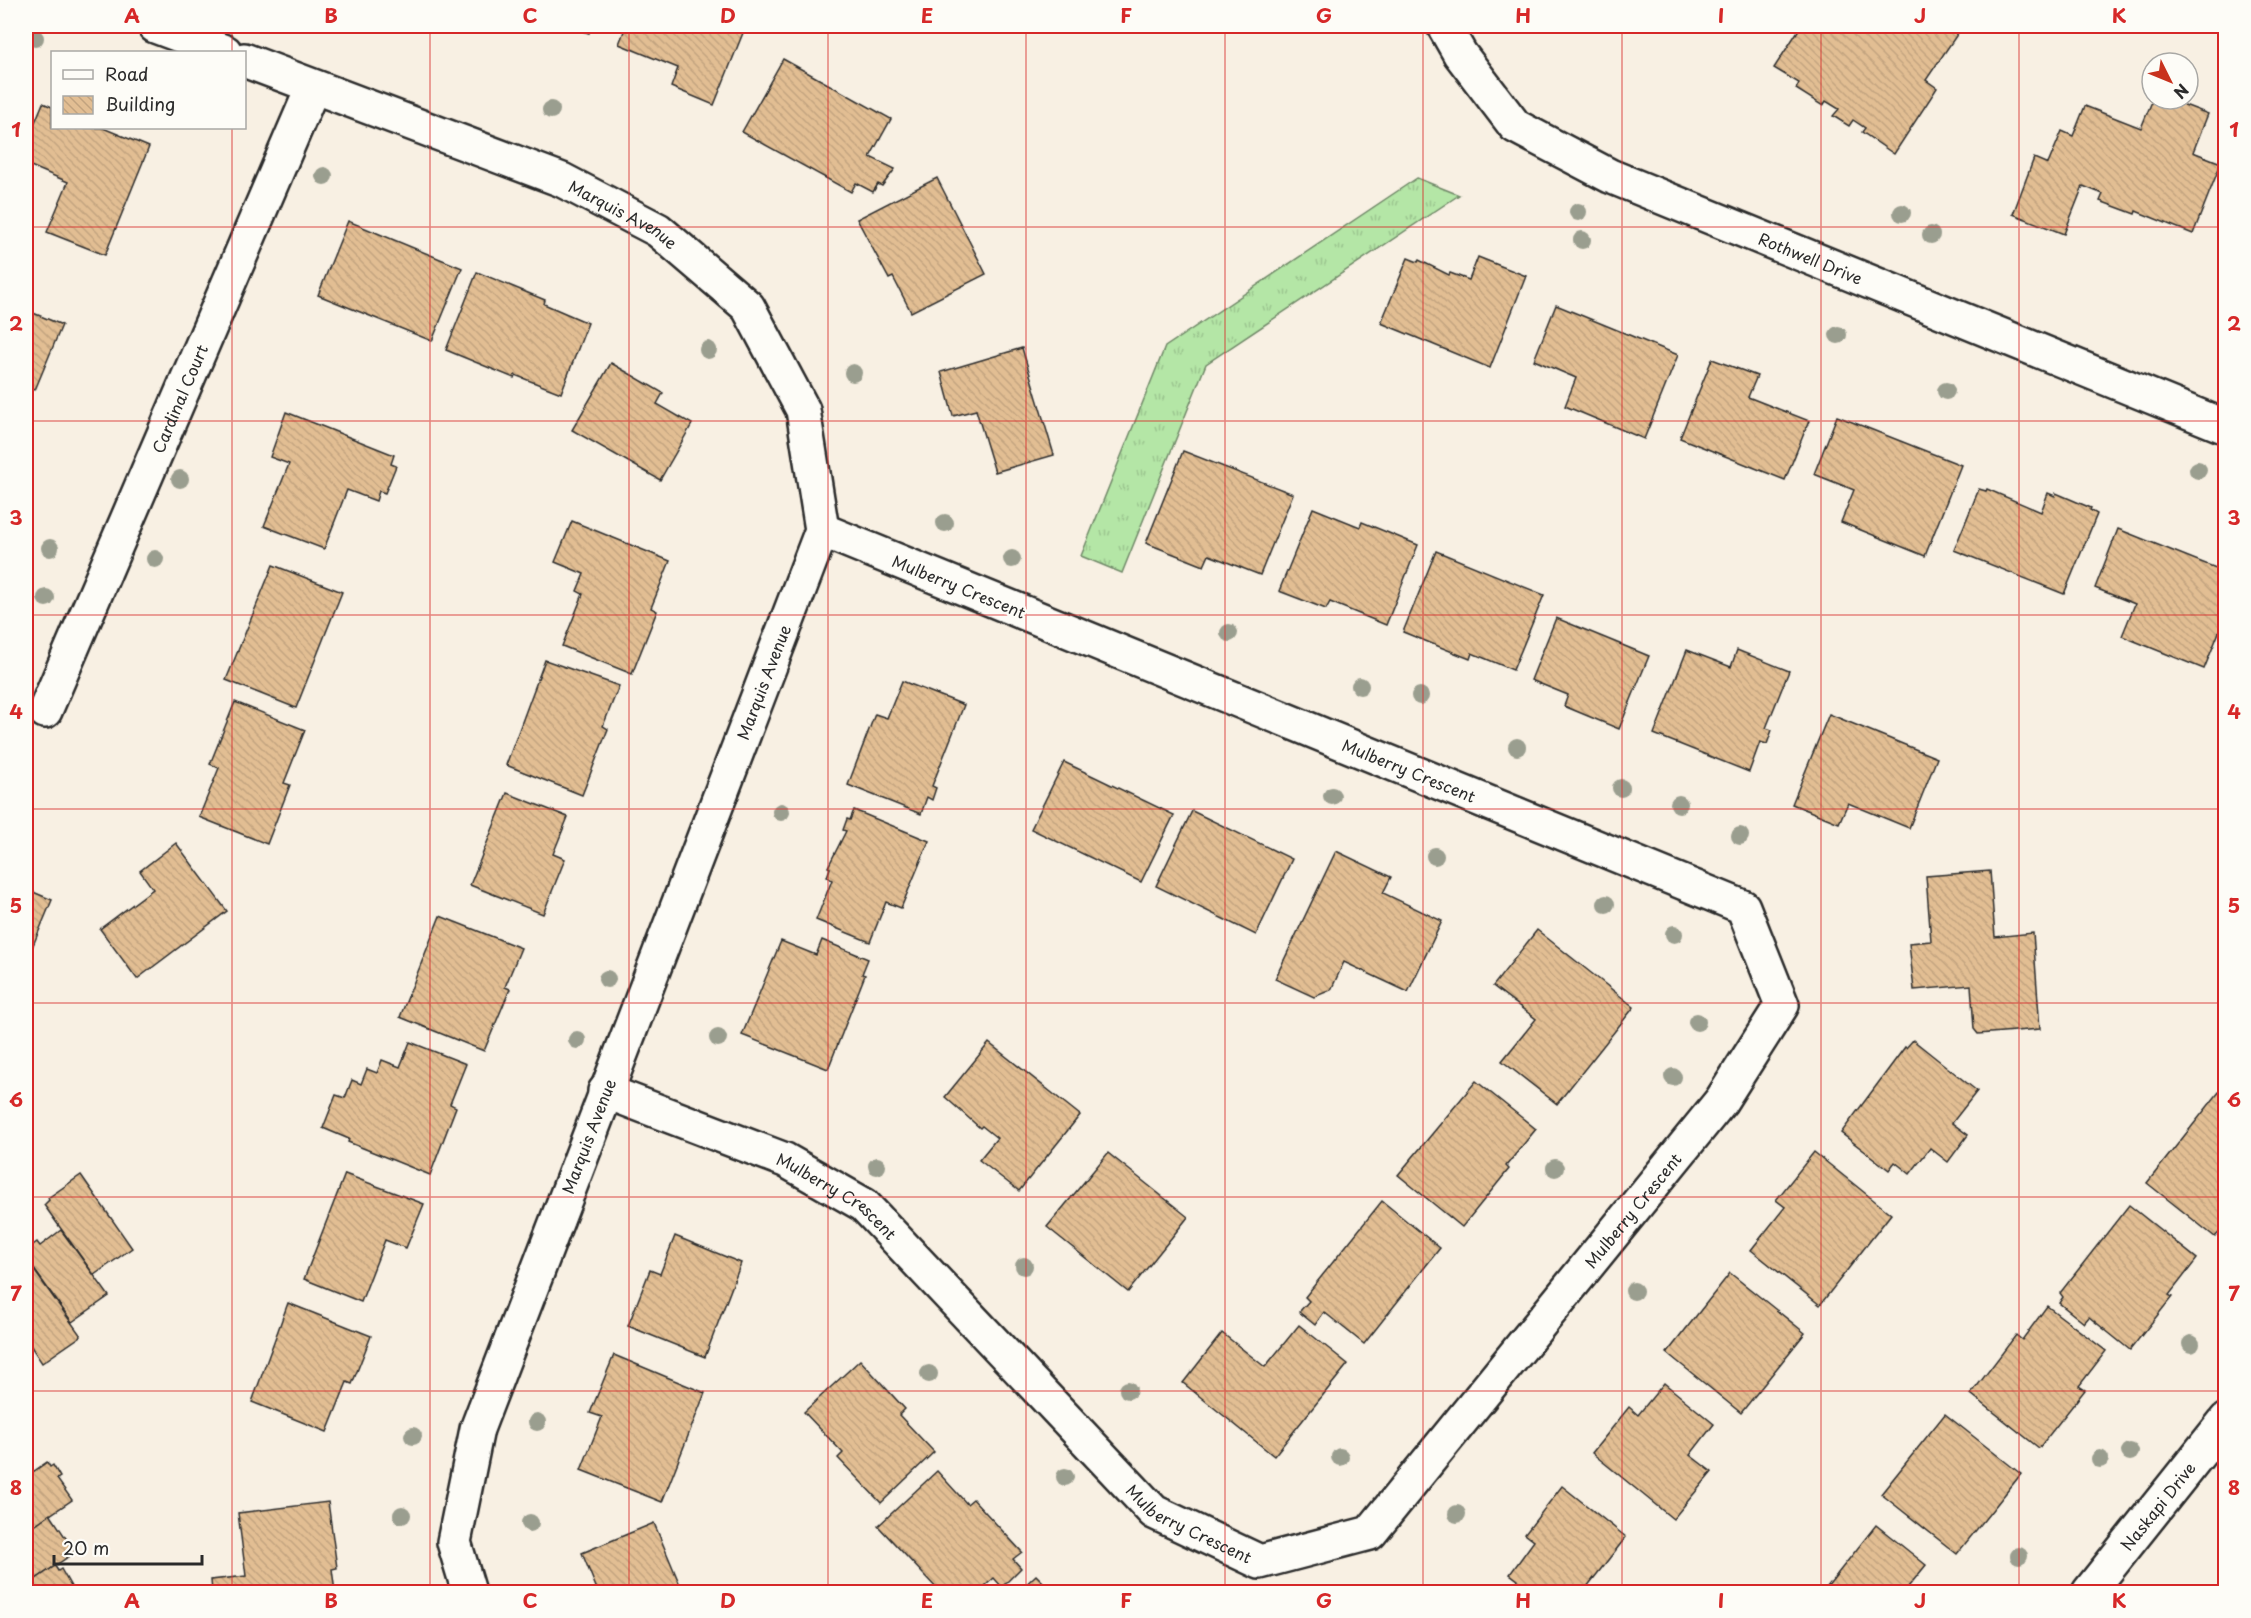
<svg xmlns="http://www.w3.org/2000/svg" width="2251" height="1618" font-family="'Playpen Sans',sans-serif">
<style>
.grass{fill:url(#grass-tufts);stroke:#708868;stroke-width:1.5}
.building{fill:url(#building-back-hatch);stroke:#2b2b2b;stroke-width:1.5}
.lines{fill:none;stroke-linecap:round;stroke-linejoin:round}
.minor-casing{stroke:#2b2b2b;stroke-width:38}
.minor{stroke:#fdfcf7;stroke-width:33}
.tree{fill:#9a9e8f}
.grid{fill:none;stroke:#d62828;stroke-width:1.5;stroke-opacity:0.55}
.labels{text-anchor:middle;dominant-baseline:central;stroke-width:5;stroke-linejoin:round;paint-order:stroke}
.street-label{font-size:16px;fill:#2b2b2b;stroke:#fdfcf7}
.neatline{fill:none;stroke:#d62828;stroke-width:2}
.grid-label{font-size:20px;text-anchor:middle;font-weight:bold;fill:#d62828}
</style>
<defs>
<pattern id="grass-tufts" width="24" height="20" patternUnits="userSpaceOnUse" patternTransform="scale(1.5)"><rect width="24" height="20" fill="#b4e6a6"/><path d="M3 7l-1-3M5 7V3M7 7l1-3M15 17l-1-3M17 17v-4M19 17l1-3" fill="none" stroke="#9bc58f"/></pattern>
<pattern id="building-back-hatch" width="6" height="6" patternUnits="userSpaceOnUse" patternTransform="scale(1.5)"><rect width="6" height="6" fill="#e2be93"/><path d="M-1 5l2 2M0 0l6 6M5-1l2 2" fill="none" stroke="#c2a37f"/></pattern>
</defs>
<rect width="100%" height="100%" fill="#f8f0e3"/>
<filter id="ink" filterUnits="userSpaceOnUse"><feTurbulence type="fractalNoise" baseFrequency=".0167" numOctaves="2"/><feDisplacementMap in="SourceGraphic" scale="12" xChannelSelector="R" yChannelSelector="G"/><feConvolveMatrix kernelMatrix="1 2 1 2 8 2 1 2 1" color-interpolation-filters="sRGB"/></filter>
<g filter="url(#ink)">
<path class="grass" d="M1417 178 1459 195 1206 364 1122 573 1081 556 1165 347Z"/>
<g class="building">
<path d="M565 26H591L589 33Z"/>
<path d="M626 26H740L745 28 714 105 671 87 678 68 619 44Z"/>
<path d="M1801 26H1947L1958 33 1926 80 1937 88 1894 154 1862 132 1865 128 1853 120 1849 126 1833 116 1839 109 1826 101 1823 106 1796 89 1799 83 1774 68Z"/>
<path d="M783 59 891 119 870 157 895 169 882 186 878 184 873 192 856 183 851 192 742 132Z"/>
<path d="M2153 99H2169L2208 114 2193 152 2221 163 2193 234 2136 211 2135 214 2100 201 2103 194 2083 186 2064 234 2013 214 2034 158 2048 164 2062 131 2073 136 2085 106 2141 128Z"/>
<path d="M43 103 52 107V128H103L149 147 105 255 47 232 68 182 26 164V144Z"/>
<path d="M937 178 986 274 911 312 893 277 889 279 857 219Z"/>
<path d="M348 221 462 268 432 341 318 295Z"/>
<path d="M1478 257 1526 276 1490 368 1381 323 1408 258 1418 262 1419 260 1449 275 1450 273 1469 280Z"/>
<path d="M477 272 545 300 544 304 588 323 561 393 515 375 514 378 446 350Z"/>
<path d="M1556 305 1678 355 1644 439 1565 406 1576 378 1534 360Z"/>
<path d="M26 310 62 325 35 390 30 389 26 401Z"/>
<path d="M1022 348 1054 455 995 472 976 410 953 416 941 372Z"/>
<path d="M1712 359 1757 376 1748 397 1809 421 1785 480 1680 438Z"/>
<path d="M611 363 663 393 657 404 692 424 660 480 572 430Z"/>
<path d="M286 412 394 455 391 464 396 466 385 493 379 491 376 501 347 490 324 549 264 526 289 464 270 457Z"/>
<path d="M1837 416 1961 465 1925 556 1841 522 1854 490 1814 474Z"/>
<path d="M1183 451 1293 494 1260 575 1209 555 1204 566 1146 543Z"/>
<path d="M1979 489 1986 491 1987 489 2041 512 2048 493 2055 496 2056 493 2091 508 2090 510 2097 514 2064 594 1954 550Z"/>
<path d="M1313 508 1360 527 1362 522 1418 545 1386 625 1330 602 1326 609 1279 591Z"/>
<path d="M572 521 670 561 651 608 657 611 632 674 562 646 583 594 577 591 584 574 555 562Z"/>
<path d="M2118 529 2226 572V615L2204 669 2122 636 2135 604 2095 588Z"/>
<path d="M1436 551 1544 595 1513 670 1472 653 1470 659 1403 632Z"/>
<path d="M273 565 342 592 296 708 226 680Z"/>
<path d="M1556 618 1649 656 1619 729 1564 706 1568 695 1531 680Z"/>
<path d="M1687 650 1731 667 1737 650 1789 671 1766 728 1772 730 1767 744 1760 742 1749 772 1654 734Z"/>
<path d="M545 660 619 686 603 726 608 729 582 795 506 765Z"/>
<path d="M902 681 964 705 932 786 936 788 932 800 927 797 921 814 848 785 875 714 887 718Z"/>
<path d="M235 702 305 730 284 783 290 785 267 844 199 817 219 768 210 764Z"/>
<path d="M1829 714 1937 758 1909 828 1848 803 1839 823 1792 804Z"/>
<path d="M1064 762 1174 815 1141 882 1031 829Z"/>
<path d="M507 793 568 817 553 854 565 859 543 914 470 885Z"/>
<path d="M854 810 929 841 901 908 886 902 870 942 816 920 832 880 827 877 830 868 828 867 846 831 843 830 847 819 850 820Z"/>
<path d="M1192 811 1292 859 1256 935 1156 886Z"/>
<path d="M176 843 227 911 137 979 100 929 153 889 140 871Z"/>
<path d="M1336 851 1391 877 1383 893 1442 921 1408 992 1344 962 1331 990 1314 997 1275 979Z"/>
<path d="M1990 871 1995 937 2033 933 2040 1029 1978 1034 1974 1029 1971 985 1914 990 1909 943 1931 941 1926 876Z"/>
<path d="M26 889 52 900 26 962Z"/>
<path d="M440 916 521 948 505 987 510 989 484 1051 400 1017Z"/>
<path d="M1537 930 1634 1007 1557 1104 1502 1061 1536 1019 1493 986Z"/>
<path d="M822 940 868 959 862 974 865 975 828 1069 742 1035 781 941 816 955Z"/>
<path d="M1913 1040 1977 1091 1952 1123 1968 1135 1948 1162 1930 1148 1910 1174 1895 1162 1889 1170 1841 1133 1905 1047 1906 1048Z"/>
<path d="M410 1042 466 1064 450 1104 456 1107 430 1175 348 1142 349 1139 323 1128 336 1095 345 1098 352 1080 361 1084 367 1069 377 1073 382 1060 400 1067Z"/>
<path d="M989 1043 1080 1115 1019 1191 979 1160 997 1138 982 1126 980 1128 945 1097Z"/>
<path d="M1476 1081 1536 1129 1506 1166 1509 1169 1462 1227 1398 1175Z"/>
<path d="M2219 1092 2226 1098V1225L2215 1237 2147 1183Z"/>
<path d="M1814 1152 1891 1214 1820 1305 1751 1250 1785 1207 1776 1200Z"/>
<path d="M1108 1153 1188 1217 1128 1292 1047 1227Z"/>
<path d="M345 1174 424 1204 406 1248 385 1240 361 1302 304 1279Z"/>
<path d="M81 1175 132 1248 94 1275 44 1205 49 1200 48 1198Z"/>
<path d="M1382 1201 1440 1248 1364 1344 1324 1312 1315 1325 1299 1312 1309 1301 1305 1297Z"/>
<path d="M2129 1205 2197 1259 2169 1295 2172 1297 2130 1350 2089 1317 2084 1323 2059 1303 2063 1297 2060 1293Z"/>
<path d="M61 1230 109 1296 72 1322 26 1258V1250L37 1242 40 1246Z"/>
<path d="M675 1236 741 1263 705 1357 628 1326 650 1270 660 1274Z"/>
<path d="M26 1265 28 1268 31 1266 81 1336 42 1363 26 1339Z"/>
<path d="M1730 1273 1805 1333 1741 1413 1667 1353Z"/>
<path d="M288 1303 371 1336 352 1384 347 1382 327 1432 252 1402Z"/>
<path d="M2047 1306 2106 1351 2079 1386 2085 1390 2039 1448 1971 1394 2016 1335 2022 1340Z"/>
<path d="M1299 1325 1348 1364 1274 1456 1183 1383 1222 1333 1265 1367Z"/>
<path d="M614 1355 705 1393 662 1502 581 1470 602 1417 590 1413Z"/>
<path d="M860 1360 905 1409 899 1415 934 1452 881 1503 838 1458 843 1453 804 1412Z"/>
<path d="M1664 1383 1714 1424 1690 1455 1712 1472 1673 1519 1592 1453 1629 1407 1638 1415Z"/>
<path d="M1945 1414 2021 1474 1957 1554 1881 1494Z"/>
<path d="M47 1462 50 1467 53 1465 60 1477 57 1479 72 1500 26 1531V1477Z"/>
<path d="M937 1471 967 1504 973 1499 1022 1552 1013 1559 1021 1568 1002 1587 994 1578 978 1592H940L878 1526Z"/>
<path d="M1562 1486 1626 1537 1583 1592H1534L1510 1574 1534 1541 1525 1534Z"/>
<path d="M328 1502 337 1568 332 1569 335 1592H212L211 1580 246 1576 238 1513Z"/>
<path d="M50 1514 75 1552 26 1586V1531Z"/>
<path d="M654 1523 683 1592H598L582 1553Z"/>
<path d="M1876 1525 1926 1565 1904 1592H1823Z"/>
<path d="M55 1566 58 1571 61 1569 74 1592H26V1586Z"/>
<path d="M1036 1575 1053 1592H1018Z"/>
<path d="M1491 1586 1500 1592H1486Z"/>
</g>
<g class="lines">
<g class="minor-casing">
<g id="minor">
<path d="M155 26 225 52"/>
<path id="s1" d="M1444 26 1460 54 1515 126 1610 176 2226 427"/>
<path id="s2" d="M244 60 562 180 658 230 748 307 803 410 822 530 477 1429 454 1542 469 1592"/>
<path id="s3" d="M45 711 313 87"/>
<path id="s4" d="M605 1091 785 1160 864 1205 1154 1512 1260 1562 1370 1533 1721 1101 1782 1005 1743 907 822 530"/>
<path id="s5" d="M2089 1592 2226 1420"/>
</g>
</g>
<use href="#minor" class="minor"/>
</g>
<g class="tree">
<circle cx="35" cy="38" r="9"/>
<circle cx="551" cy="110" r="9"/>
<circle cx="324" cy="176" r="9"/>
<circle cx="1578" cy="212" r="9"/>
<circle cx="1902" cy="213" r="9"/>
<circle cx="1931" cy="235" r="9"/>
<circle cx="1582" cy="240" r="9"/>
<circle cx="1838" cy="335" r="9"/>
<circle cx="708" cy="350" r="9"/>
<circle cx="853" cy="373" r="9"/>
<circle cx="1946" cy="391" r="9"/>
<circle cx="2198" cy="470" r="9"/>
<circle cx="180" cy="479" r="9"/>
<circle cx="945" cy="523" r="9"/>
<circle cx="50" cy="548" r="9"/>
<circle cx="155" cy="559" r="9"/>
<circle cx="1012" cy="559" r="9"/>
<circle cx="46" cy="598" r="9"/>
<circle cx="1229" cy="633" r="9"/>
<circle cx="1360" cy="686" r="9"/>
<circle cx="1420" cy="696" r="9"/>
<circle cx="1517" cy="747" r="9"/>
<circle cx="1621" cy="788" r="9"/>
<circle cx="1332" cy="796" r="9"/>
<circle cx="1679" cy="804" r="9"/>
<circle cx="781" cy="812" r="9"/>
<circle cx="1740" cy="836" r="9"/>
<circle cx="1435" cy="856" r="9"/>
<circle cx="1606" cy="904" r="9"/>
<circle cx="1674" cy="934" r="9"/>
<circle cx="607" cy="979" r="9"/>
<circle cx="1697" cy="1022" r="9"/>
<circle cx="718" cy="1038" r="9"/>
<circle cx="577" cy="1040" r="9"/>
<circle cx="1673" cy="1077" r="9"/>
<circle cx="877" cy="1166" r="9"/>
<circle cx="1555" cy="1168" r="9"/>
<circle cx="1024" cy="1266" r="9"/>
<circle cx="1634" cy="1291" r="9"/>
<circle cx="2191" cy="1344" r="9"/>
<circle cx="929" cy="1374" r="9"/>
<circle cx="1128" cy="1390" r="9"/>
<circle cx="537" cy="1422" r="9"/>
<circle cx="413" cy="1436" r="9"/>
<circle cx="2130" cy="1452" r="9"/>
<circle cx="1340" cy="1457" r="9"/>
<circle cx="2100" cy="1459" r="9"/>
<circle cx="1065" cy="1477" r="9"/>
<circle cx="1457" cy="1514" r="9"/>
<circle cx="402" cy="1515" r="9"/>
<circle cx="530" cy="1523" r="9"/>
<circle cx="2019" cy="1556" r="9"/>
</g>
</g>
<path class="grid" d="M232 26V52M430 26V1592M629 26V1592M828 26V1592M1026 26V1592M1225 26V1592M1423 26V1592M1622 26V1592M1821 26V1592M2019 26V1592M232 128V1592M26 227H2226M26 421H2226M26 615H2226M26 809H2226M26 1003H2226M26 1197H2226M26 1391H2226"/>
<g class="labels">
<g class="street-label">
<text stroke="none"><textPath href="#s2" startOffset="410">Marquis Avenue</textPath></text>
<text stroke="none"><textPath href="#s1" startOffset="447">Rothwell Drive</textPath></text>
<text stroke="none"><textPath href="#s3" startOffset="340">Cardinal Court</textPath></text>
<text transform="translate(959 586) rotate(22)">Mulberry Crescent</text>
<text transform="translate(763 682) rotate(-69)">Marquis Avenue</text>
<text transform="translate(1409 770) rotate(22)">Mulberry Crescent</text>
<text transform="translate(588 1136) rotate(-69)">Marquis Avenue</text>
<text stroke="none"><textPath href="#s4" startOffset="256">Mulberry Crescent</textPath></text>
<text stroke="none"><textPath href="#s4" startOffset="1353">Mulberry Crescent</textPath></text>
<text stroke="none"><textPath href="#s5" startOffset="110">Naskapi Drive</textPath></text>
<text stroke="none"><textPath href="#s4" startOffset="742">Mulberry Crescent</textPath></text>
</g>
</g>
<rect width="2251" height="1618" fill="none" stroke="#fdfcf7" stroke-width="66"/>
<rect x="51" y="51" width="195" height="78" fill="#fdfcf7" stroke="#a9a8a5" stroke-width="1.5"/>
<rect x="63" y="70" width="30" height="9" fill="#fdfcf7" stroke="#a9a8a5" stroke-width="1.5"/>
<text x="105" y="81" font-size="18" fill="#2b2b2b">Road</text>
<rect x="63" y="96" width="30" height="18" fill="url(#building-back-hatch)" stroke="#a9a8a5" stroke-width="1.5"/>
<text x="105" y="111" font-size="18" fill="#2b2b2b">Building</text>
<g transform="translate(2170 81) rotate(133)"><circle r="28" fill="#fdfcf7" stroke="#a9a8a5" stroke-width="1.5"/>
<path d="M0-4.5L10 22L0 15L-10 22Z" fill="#c8321e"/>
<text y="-9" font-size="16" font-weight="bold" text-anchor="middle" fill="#2b2b2b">N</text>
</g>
<path d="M54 1555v9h148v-9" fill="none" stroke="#2b2b2b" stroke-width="3"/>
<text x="63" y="1555" font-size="18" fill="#2b2b2b" stroke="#fdfcf7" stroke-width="4.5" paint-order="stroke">20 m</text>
<rect x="33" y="33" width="2185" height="1552" class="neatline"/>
<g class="grid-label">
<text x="132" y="23">A</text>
<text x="331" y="23">B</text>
<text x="530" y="23">C</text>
<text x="728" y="23">D</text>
<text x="927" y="23">E</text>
<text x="1126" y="23">F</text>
<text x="1324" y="23">G</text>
<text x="1523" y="23">H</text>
<text x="1721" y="23">I</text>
<text x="1920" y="23">J</text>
<text x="2119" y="23">K</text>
<text x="16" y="137">1</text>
<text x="2234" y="137">1</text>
<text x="16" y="331">2</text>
<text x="2234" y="331">2</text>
<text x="16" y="525">3</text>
<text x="2234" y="525">3</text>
<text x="16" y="719">4</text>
<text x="2234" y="719">4</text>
<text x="16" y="913">5</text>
<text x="2234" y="913">5</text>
<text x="16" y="1107">6</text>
<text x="2234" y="1107">6</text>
<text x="16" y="1301">7</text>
<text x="2234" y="1301">7</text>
<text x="16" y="1495">8</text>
<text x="2234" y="1495">8</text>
<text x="132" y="1608">A</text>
<text x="331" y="1608">B</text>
<text x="530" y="1608">C</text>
<text x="728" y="1608">D</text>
<text x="927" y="1608">E</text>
<text x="1126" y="1608">F</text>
<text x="1324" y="1608">G</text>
<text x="1523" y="1608">H</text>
<text x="1721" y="1608">I</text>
<text x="1920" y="1608">J</text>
<text x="2119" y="1608">K</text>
</g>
</svg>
